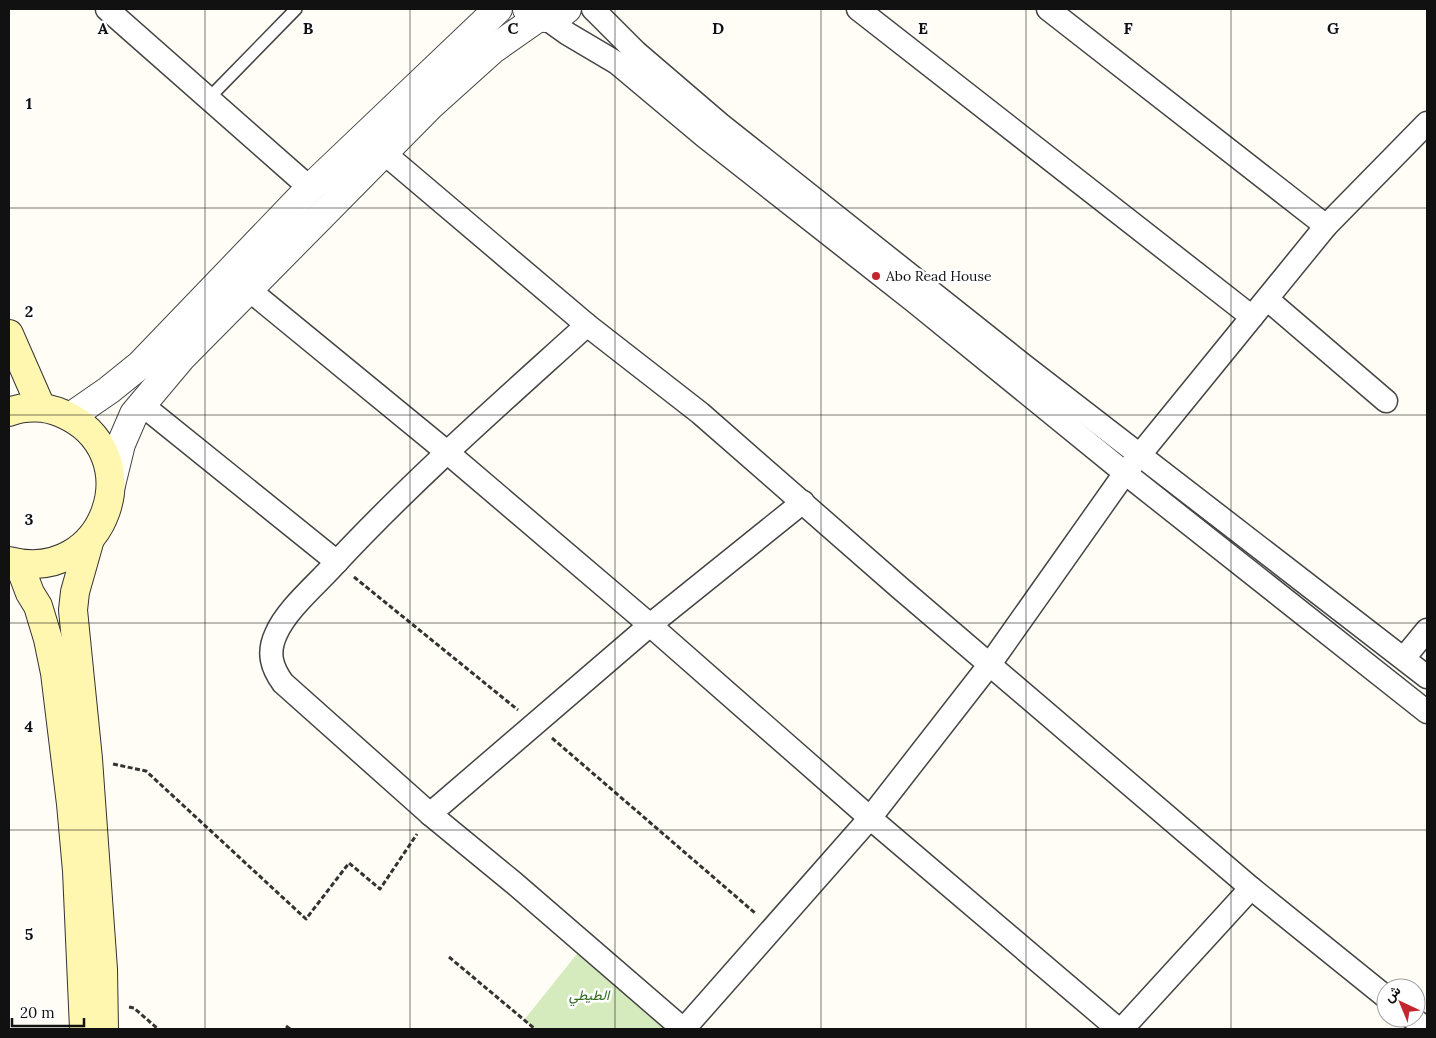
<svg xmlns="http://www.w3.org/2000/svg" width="1436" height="1038" font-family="Lora,Vazirmatn,serif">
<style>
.green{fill:#d5ebbd}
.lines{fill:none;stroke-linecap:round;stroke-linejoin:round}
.service-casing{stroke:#444;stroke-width:14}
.minor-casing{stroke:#444;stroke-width:25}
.tertiary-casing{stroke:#444;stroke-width:30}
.secondary-casing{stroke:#333;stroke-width:30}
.path{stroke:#333;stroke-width:3;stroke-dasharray:5 2.5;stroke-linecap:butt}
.service{stroke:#fff;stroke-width:11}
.minor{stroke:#fff;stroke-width:22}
.tertiary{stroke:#fff;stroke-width:28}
.secondary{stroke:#fff6b0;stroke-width:28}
.grid{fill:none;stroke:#111;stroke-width:1;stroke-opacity:0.55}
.poi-dot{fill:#c4262e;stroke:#fff;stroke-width:2}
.labels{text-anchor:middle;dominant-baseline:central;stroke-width:5;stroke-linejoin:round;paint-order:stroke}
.poi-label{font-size:14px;fill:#111;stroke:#fff;text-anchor:start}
.park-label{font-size:14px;font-style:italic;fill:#2f6b1f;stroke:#fff}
.grid-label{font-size:16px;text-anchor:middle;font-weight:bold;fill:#111;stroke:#fff;stroke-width:5;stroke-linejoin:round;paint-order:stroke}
</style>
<rect width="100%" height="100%" fill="#fffdf5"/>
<path class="green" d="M585 944 683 1029H535L524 1020Z"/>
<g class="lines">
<g class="service-casing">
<path id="service" d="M209 98 296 9"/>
</g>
<g class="minor-casing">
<g id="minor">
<path d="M107 9 310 188"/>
<path d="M593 9 636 52 720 124 1022 364 1427 677"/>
<path d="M858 9 1252 317"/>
<path d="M1048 9 1326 226"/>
<path d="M547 19 568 34 617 63 704 136 915 302 1125 473 1427 712"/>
<path d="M384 153 587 325 700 413 900 588 1251 888 1386 997"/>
<path d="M248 289 448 453 650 625 870 818 1118 1029"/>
<path d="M1267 299 1386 401"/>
<path d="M587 325C501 403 413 480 334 565 316 585 286 610 276 634 267 653 272 668 283 683L430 814 514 883 683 1029"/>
<path d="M141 404 337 562"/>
<path d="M1404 658 1427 630"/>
<path d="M430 814 650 625 803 502"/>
<path d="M1412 1018 1427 1029"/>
<path d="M684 1029 870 818 990 664 1125 473 1326 226 1427 123"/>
<path d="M1122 1029 1251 888"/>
</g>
</g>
<g class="tertiary-casing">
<g id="tertiary">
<path d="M527 9C538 22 555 20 567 9"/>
<path d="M70 417 109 390 140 365 310 188 498 9"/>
<path d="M111 485 121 444 134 414 181 358 432 104 492 50 539 17"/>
</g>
</g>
<g class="secondary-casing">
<g id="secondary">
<path d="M9 334 41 407"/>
<path d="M9 412C25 406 45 406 61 413 152 451 107 586 9 561"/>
<path d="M90 539 75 592 73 610 88 759 103 969 104 1029"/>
<path d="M19 564 30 593 38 606 48 639 55 673 71 804 77 871 84 1029"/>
</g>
</g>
<g class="path">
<path d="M354 577 518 710"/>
<path d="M552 738 755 913"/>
<path d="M113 764 146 771 306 919 349 863 380 889 417 834"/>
<path d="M449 957 535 1029"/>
<path d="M129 1007 134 1008 158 1029"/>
<path d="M286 1026 290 1029"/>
</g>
<use href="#service" class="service"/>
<use href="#minor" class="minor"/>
<use href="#tertiary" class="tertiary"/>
<use href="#secondary" class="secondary"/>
</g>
<path class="grid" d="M205 9V1029M410 9V1029M615 9V1029M821 9V1029M1026 9V1029M1231 9V1029M9 208H1427M9 415H1427M9 623H1427M9 830H1427"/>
<circle class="poi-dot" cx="876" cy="276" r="5"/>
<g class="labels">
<g class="poi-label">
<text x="886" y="276">Abo Read House</text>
</g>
<g class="park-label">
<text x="589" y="995">الطيطي</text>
</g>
</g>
<g class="grid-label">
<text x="103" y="34">A</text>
<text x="308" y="34">B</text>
<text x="513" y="34">C</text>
<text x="718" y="34">D</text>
<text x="923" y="34">E</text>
<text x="1128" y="34">F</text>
<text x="1333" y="34">G</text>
<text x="29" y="109">1</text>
<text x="29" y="317">2</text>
<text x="29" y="525">3</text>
<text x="29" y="732">4</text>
<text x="29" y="940">5</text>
</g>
<rect width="1436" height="1038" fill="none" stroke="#111111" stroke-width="20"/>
<g transform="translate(1401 1003) rotate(316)"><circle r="24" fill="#ffffff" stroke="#a0a0a0"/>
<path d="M0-4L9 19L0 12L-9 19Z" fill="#c4262e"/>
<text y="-8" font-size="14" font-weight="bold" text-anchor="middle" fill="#111111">ش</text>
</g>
<path d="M12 1018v8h72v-8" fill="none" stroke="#111111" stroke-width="2.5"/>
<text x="20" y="1018" font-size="15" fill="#111111" stroke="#ffffff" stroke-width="4" paint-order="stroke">20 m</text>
</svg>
